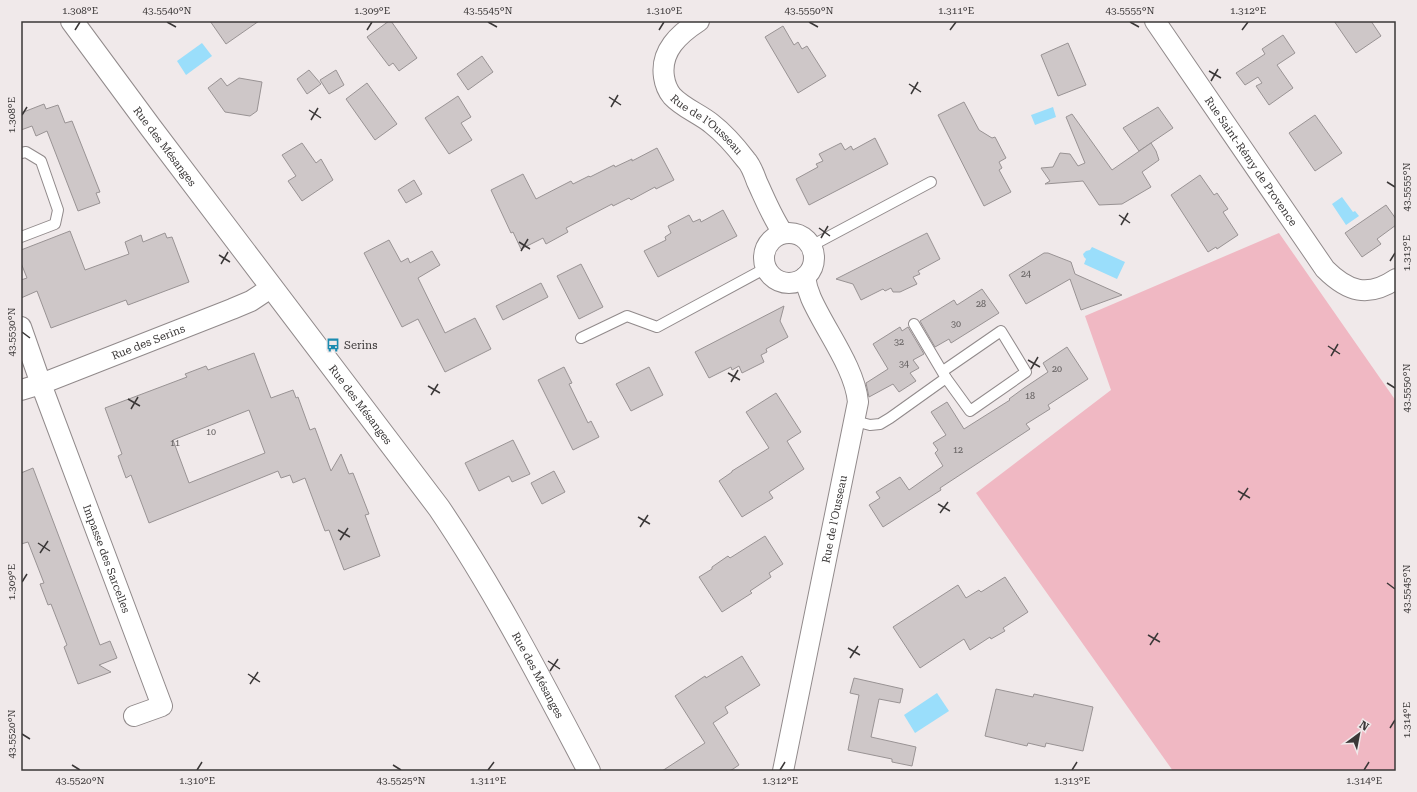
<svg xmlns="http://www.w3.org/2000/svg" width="1417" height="792" font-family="'Roboto Serif',serif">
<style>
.green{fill:#f0b8c3}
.water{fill:#9adefb}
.building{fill:#cec7c8;stroke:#999394;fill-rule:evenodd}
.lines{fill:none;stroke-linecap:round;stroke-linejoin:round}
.lane-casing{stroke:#918a8b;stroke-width:12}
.street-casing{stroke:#918a8b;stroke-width:22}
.secondary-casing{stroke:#918a8b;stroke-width:24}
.lane{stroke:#fff;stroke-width:10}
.street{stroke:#fff;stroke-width:20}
.secondary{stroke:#fff;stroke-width:22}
.ticks{fill:none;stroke:#3a3737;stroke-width:1.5}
.labels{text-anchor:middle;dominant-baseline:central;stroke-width:3.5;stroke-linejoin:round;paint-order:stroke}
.number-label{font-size:9px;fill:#5f5b5b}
.street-label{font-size:11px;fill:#3a3737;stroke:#f0e9ea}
.poi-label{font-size:11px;fill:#3a3737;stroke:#f0e9ea;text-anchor:start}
.neatline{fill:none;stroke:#3a3737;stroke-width:1.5}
.ticks-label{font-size:10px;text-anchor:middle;fill:#3a3737}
</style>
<rect width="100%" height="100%" fill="#f0e9ea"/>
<path class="green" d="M1279 233 1396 401V771H1173L976 493 1111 390 1085 316Z"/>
<g class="water">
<path d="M202 43 212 56 186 75 177 61Z"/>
<path d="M1053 107 1056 117 1035 125 1031 115Z"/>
<path d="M1342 197 1353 212 1355 211 1359 216 1346 225 1332 204Z"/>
<path d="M1092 247 1125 262 1117 279 1084 264 1086 259 1084 257 1083 254 1086 251 1090 250Z"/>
<path d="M937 693 949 711 915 733 904 715Z"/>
</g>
<g class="building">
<path d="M210 21H259L226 44Z"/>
<path d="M389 21H391L417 58 399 71 393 63 389 66 367 37Z"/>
<path d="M1334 21H1371L1381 36 1356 53Z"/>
<path d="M783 26 794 45 798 42 802 49 807 46 826 76 798 93 765 37Z"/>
<path d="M1283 35 1295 53 1277 65 1293 88 1269 105 1256 86 1262 83 1258 77 1245 85 1236 73 1265 54 1262 49Z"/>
<path d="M1068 43 1086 85 1058 96 1041 55Z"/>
<path d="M482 56 493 72 468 90 457 74Z"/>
<path d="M309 70 321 84 307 94 297 79Z"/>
<path d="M336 70 344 85 329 94 320 80Z"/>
<path d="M221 78 227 86 239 78 262 82 257 111 250 116 225 112 208 88Z"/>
<path d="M367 83 397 124 375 140 346 99Z"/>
<path d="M458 96 471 117 461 123 472 140 449 154 425 118Z"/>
<path d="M964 102 979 130 992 138 995 137 1006 158 999 162 1002 168 999 170 1011 192 984 206 938 115Z"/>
<path d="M44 104 46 109 58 105 65 123 72 121 100 192 96 193 100 203 78 211 47 131 36 136 32 126 21 130V113Z"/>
<path d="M1158 107 1173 128 1139 151 1123 128Z"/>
<path d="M1072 114 1112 170 1151 143 1156 151 1159 160 1142 172 1151 187 1122 204 1099 205 1083 181 1045 184 1050 181 1041 168 1053 167 1060 153 1070 154 1078 166 1085 163 1066 117Z"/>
<path d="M1315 115 1342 153 1315 171 1289 133Z"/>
<path d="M875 138 888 164 809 205 796 179 818 167 816 164 823 161 819 154 841 143 845 150 851 146 853 150Z"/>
<path d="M302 143 316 163 321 159 333 180 302 201 288 181 296 176 282 155Z"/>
<path d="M657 148 674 180 656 189 655 187 631 200 629 198 613 206 612 204 566 228 568 232 546 244 543 238 521 249 513 232 511 233 491 190 523 174 536 199 571 181 573 184 589 176 590 177 614 165 615 167 632 159V161Z"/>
<path d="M1200 175 1214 195 1217 193 1228 209 1223 212 1238 235 1217 249 1216 247 1208 252 1171 195Z"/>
<path d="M414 180 422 194 406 203 398 190Z"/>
<path d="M1386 205 1396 219V225L1377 239 1381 244 1362 257 1345 233Z"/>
<path d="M723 210 737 236 658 277 644 251 666 240 665 237 671 233 668 226 689 215 693 222 700 219 701 222Z"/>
<path d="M70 231 85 270 129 254 125 242 141 235 143 242 165 233 167 238 172 237 189 282 128 305 126 300 51 328 37 291 21 298V280L27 278 21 263V250Z"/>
<path d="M927 233 940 259 918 271 920 274 913 277 917 284 900 292H893L891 288 885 291 883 289 861 300 853 284 836 279Z"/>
<path d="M389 240 401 262 408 258 410 263 432 251 440 265 418 278 445 333 475 318 491 349 445 372 418 319 402 327 364 253Z"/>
<path d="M1044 253H1048L1071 262 1075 274 1122 295 1081 310 1070 279 1026 304 1009 275Z"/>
<path d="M581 264 603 307 579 319 557 276Z"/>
<path d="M541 283 548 297 503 320 496 306Z"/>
<path d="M982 289 999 313 951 343 949 339 935 347 920 321 954 300 957 305Z"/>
<path d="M784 306 780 321 788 337 766 349 767 352 761 355 764 362 742 373 739 366 732 370 731 367 709 378 695 352Z"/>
<path d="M900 327 902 331 908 327 924 354 913 360 919 368 910 373 916 381 899 392 893 384 869 397 866 383 888 369 873 344Z"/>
<path d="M1067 347 1088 379 1048 405 1050 409 1026 424 1030 429 940 488 941 490 883 527 869 505 880 498 876 492 900 477 909 490 943 466 935 453 938 450 933 443 946 435 931 412 947 402 964 429 1010 400 1009 399 1024 388 1048 372 1043 363Z"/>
<path d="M254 353 271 398 293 390 296 398 298 397 310 430 315 428 331 471 341 454 349 474 353 473 369 514 365 515 380 556 344 570 329 530 325 531 305 478 293 483 290 475 281 478 278 471 149 523 131 475 126 478 118 456 122 454 105 408 187 377 185 374 206 366 208 370ZM249 410 265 453 189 483 173 440Z"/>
<path d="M564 367 572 383 569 384 588 423 591 421 599 437 573 450 538 380Z"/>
<path d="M649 367 663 395 631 411 616 384Z"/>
<path d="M776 393 801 432 787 441 804 469 769 492 773 498 742 517 719 481 732 472V471L769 448 746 412Z"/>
<path d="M513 440 530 474 512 482 509 476 479 491 465 463Z"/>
<path d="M33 468 100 645 110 641 117 658 99 665 111 672 78 684 64 647 67 645 51 604 48 605 40 584 44 583 28 542 21 544V473Z"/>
<path d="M554 471 565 492 542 504 531 483Z"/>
<path d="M765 536 783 564 769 573 771 577 750 591 752 593 722 612 699 577 712 569V567L728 556 730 558Z"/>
<path d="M1005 577 1028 612 1003 628 1005 631 991 639 990 637 970 650 964 639 920 668 893 627 958 585 966 598 979 590 981 592Z"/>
<path d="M742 656 760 685 725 707 728 713 713 723 739 765 730 771H662L705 743 675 696 705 676 706 678Z"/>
<path d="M854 678 903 689 900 703 879 699 871 737 916 747 912 766 892 762V759L848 750 859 695 850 693Z"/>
<path d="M996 689 1033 697 1034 694 1093 707 1083 751 1046 743 1045 747 1028 743 1027 746 985 736Z"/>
</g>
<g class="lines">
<g class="lane-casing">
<g id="lane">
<path d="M21 153 26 152 41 161 58 210 55 224 21 237"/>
<path d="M811 246 931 182"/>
<path d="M914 324 946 378 970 411 1026 372 1001 331 943 371"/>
<path d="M581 338 627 316 657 327 766 268"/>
<path d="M855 421 870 425 880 424 890 418 946 378"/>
</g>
</g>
<g class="street-casing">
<g id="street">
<path id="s1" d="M699 21C679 34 660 51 664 77 665 84 668 91 672 96 683 108 700 114 712 124 725 134 736 147 746 160 751 165 754 174 757 182 765 199 772 217 783 233"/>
<path id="s2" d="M1155 21 1325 269C1348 292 1368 298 1396 279"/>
<circle cx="789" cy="258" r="25"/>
<path id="s3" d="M21 327 41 384 162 706 134 716"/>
<path id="s4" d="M21 390 41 384 232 309 251 301 272 287"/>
<path id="s5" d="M783 771 858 402C855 368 825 330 811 298 808 291 806 284 805 277"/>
</g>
</g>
<g class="secondary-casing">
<g id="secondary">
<path id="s6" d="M72 21 151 128 439 508C496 592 542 682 589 771"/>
</g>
</g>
<use href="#lane" class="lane"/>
<use href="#street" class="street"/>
<use href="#secondary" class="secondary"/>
</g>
<path class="ticks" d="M167 22 176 27M488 22 497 27M809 22 818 27M1130 22 1139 27M75 30 80 22M367 30 372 22M659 30 664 22M950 30 956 22M1242 30 1248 22M1209 71 1221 78M1211 81 1218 69M909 84 921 92M911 94 918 82M609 97 621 105M611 107 618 95M309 110 321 118M22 115 27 107M311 120 318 108M1387 182 1395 187M1119 215 1130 223M1121 225 1128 213M819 228 830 236M821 238 828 226M519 242 530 249M521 251 528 239M219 255 230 262M1390 261 1395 253M221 264 228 252M22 332 30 338M1328 346 1340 354M1331 356 1338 344M1028 360 1040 367M1031 369 1038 357M728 373 740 380M731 382 738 370M1387 383 1395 388M428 386 440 393M431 395 438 384M128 399 140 406M131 409 138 397M1238 491 1250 498M1240 500 1248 488M938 504 950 511M940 513 948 502M638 517 650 524M640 527 648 515M338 530 350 537M340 540 348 528M38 543 50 551M40 553 48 541M22 582 27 574M1387 583 1395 589M1148 635 1160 642M1150 645 1158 633M848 648 860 655M850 658 858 646M548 661 560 669M550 671 558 659M248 674 260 682M250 684 258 672M1390 728 1395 720M22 734 30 739M72 765 80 770M393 765 401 770M197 770 202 762M488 770 494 762M780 770 785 762M1072 770 1077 762M1364 770 1369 762"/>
<defs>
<g id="bus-bare" transform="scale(1.08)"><path d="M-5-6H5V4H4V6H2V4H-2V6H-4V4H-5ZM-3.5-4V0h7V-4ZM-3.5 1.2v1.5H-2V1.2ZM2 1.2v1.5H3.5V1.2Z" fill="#1b8bb0" stroke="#f0e9ea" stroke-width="2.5" paint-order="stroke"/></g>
</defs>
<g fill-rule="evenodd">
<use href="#bus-bare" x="333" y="345"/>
</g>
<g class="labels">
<g class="number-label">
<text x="1026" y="274">24</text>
<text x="981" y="304">28</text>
<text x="956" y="324">30</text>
<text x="899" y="342">32</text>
<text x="904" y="364">34</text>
<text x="1057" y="369">20</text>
<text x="1030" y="396">18</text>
<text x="211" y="432">10</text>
<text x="175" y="443">11</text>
<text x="958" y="450">12</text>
</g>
<g class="street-label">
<text stroke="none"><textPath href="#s1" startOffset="136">Rue de l'Ousseau</textPath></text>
<text stroke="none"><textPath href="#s6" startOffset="156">Rue des Mésanges</textPath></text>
<text stroke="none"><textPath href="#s2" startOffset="170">Rue Saint-Rémy de Provence</textPath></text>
<text stroke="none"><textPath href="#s4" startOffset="136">Rue des Serins</textPath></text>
<text stroke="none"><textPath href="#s6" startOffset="480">Rue des Mésanges</textPath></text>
<text stroke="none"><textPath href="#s5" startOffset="257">Rue de l'Ousseau</textPath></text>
<text stroke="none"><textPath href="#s3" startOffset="247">Impasse des Sarcelles</textPath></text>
<text stroke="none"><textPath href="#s6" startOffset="804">Rue des Mésanges</textPath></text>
</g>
<g class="poi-label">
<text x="344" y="345">Serins</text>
</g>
</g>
<rect width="1417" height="792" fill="none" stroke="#f0e9ea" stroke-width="44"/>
<g transform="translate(1359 734) rotate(32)" stroke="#f0e9ea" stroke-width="3" paint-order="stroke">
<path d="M0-3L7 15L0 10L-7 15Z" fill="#3a3737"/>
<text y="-6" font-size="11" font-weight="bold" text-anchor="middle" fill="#3a3737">N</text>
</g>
<rect x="22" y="22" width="1373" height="748" class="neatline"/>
<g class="ticks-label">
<text x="80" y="14">1.308°E</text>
<text x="167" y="14">43.5540°N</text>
<text x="372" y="14">1.309°E</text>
<text x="488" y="14">43.5545°N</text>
<text x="664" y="14">1.310°E</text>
<text x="809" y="14">43.5550°N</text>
<text x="956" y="14">1.311°E</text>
<text x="1130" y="14">43.5555°N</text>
<text x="1248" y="14">1.312°E</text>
<text transform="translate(11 115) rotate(-90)" y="4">1.308°E</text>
<text transform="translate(1406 187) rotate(-90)" y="4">43.5555°N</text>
<text transform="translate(1406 253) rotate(-90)" y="4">1.313°E</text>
<text transform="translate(11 332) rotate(-90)" y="4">43.5530°N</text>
<text transform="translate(1406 388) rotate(-90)" y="4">43.5550°N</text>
<text transform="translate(11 582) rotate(-90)" y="4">1.309°E</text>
<text transform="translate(1406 589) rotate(-90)" y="4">43.5545°N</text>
<text transform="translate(1406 720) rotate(-90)" y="4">1.314°E</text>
<text transform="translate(11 734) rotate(-90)" y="4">43.5520°N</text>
<text x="80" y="784">43.5520°N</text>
<text x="197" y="784">1.310°E</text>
<text x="401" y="784">43.5525°N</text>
<text x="488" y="784">1.311°E</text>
<text x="780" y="784">1.312°E</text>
<text x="1072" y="784">1.313°E</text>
<text x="1364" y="784">1.314°E</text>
</g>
</svg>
